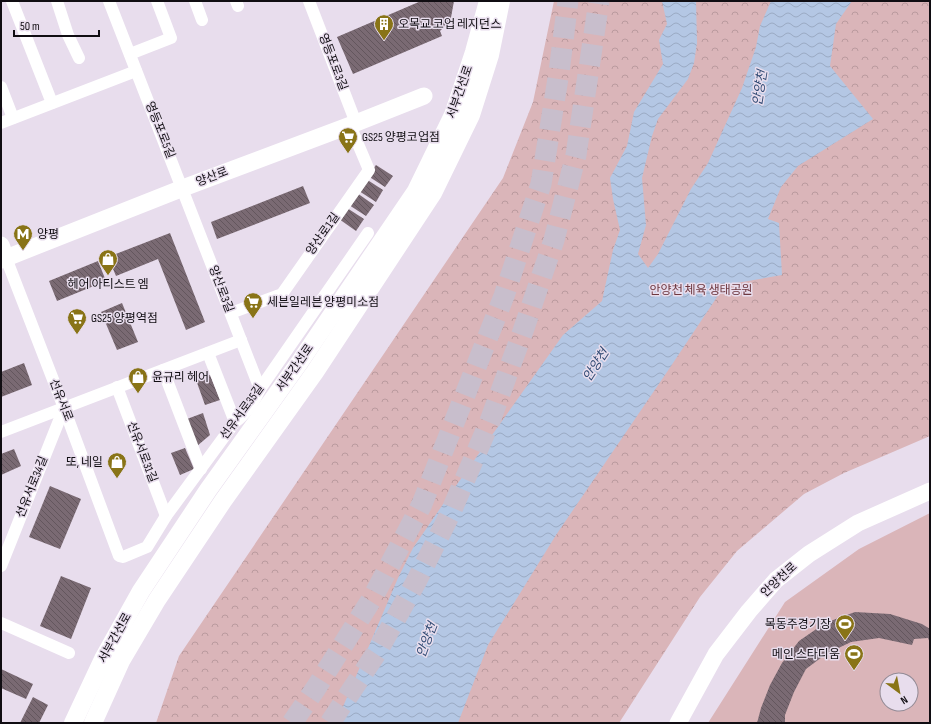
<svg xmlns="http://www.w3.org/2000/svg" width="931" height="724" font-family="'Sofia Sans Condensed','Noto Sans KR',sans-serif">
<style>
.grass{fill:#dab5b9;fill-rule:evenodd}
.forest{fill:url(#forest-crowns)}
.water{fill:url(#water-waves)}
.building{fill:url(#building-back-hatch)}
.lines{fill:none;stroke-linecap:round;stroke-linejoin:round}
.highway-tunnel{stroke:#c8becc;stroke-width:21;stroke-dasharray:21 10;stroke-linecap:butt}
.street{stroke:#fff;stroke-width:12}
.secondary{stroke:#fff;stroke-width:17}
.primary{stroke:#fff;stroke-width:18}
.labels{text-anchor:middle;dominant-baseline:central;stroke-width:3;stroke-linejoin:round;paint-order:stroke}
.poi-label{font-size:12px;fill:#100d12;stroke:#e8dded;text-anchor:start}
.street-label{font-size:12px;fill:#100d12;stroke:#e8dded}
.park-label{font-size:12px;fill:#6e3840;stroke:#e8dded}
.water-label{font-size:13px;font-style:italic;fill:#314b74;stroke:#e8dded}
</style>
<defs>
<pattern id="forest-crowns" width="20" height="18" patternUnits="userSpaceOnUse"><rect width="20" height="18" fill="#dab5b9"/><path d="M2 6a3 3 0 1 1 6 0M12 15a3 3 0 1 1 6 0" fill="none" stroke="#ba9a9e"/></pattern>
<pattern id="water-waves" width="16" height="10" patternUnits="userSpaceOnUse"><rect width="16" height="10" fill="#b4c7e4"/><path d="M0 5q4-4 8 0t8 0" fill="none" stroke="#9aaac3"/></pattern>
<pattern id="building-back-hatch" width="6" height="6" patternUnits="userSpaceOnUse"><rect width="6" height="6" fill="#7a6a73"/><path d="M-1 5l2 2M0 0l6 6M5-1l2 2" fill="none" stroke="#63565d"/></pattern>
</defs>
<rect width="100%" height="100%" fill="#e8dded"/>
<path class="grass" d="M930 513V723H708L785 602 859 549ZM887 680H911V704H887Z"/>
<path class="forest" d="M554 1H930V436L844 473 804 494 737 551 700 597 619 723H156L179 656 503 178 533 102Z"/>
<path class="water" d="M662 1H696L697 43 694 63 688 79 658 119 652 136 642 178 646 225 638 254 648 268 658 254 691 189 708 163 742 88 756 47 760 26 771 1H852L836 24 830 66 873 119 798 166 781 187 768 219 779 223 782 275 725 285 667 372 556 535 488 645 458 723H336L398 578 413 548 448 497 563 335 602 301 613 250 620 230 613 199 610 178 627 146 634 112 663 64 659 40 667 24Z"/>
<g class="building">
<path d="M421 1H454L450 23 446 22 444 27 440 31 442 36 353 74 337 37Z"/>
<path d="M376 165 393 176 385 187 368 176Z"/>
<path d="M366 179 383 190 376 202 359 191Z"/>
<path d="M303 186 310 203 217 239 211 222Z"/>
<path d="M357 193 374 205 366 216 349 205Z"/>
<path d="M347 208 364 219 356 231 339 219Z"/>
<path d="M170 233 205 322 186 330 158 259 116 276 108 257Z"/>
<path d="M98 261 106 281 57 301 49 281Z"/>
<path d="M122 303 138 342 117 350 101 312Z"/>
<path d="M24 363 32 385 1 397V372Z"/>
<path d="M210 375 220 400 205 405 196 380Z"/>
<path d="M203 413 210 435 197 446 187 419Z"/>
<path d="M185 448 194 469 180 475 171 453Z"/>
<path d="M14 449 21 466 1 475V454Z"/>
<path d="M50 486 81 499 60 549 29 537Z"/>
<path d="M61 576 91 588 71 639 40 626Z"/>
<path d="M855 612 890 614 922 624 930 629V643L928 638 914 639 912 645 879 638 851 642 826 654 806 669 794 692 785 715V723H757L761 708 770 685 782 663 799 641 825 623Z"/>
<path d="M1 669 33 684 26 699 1 688Z"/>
<path d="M33 697 48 705 39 723H20Z"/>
</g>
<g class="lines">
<g class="highway-tunnel">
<path d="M292 723 316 688 373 597 422 504 504 296 541 184 559 72 568 1"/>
<path d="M330 723 377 652 416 582 450 514 490 421 523 331 554 240 576 155 599 1"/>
</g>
<g class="street">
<path d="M12 1 52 103"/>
<path d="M57 1 68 35 79 58"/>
<path d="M109 1 260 389"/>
<path d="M195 1 202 20"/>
<path d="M236 1 238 6"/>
<path d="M309 1 356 123"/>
<path d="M130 54 171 38 157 1"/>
<path d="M1 87 13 118"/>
<path d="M1 123 136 71"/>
<path d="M6 258 64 408 119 556 123 557 147 547 166 516 235 422C245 415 255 401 260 389L368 233"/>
<path d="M231 313 282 294 369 170 350 125"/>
<path d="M208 353 235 422"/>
<path d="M163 370 201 469"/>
<path d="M117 387 166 516"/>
<path d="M1 432 241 340"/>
<path d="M1 566 64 408"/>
<path d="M1 623 69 653"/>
</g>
<g class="secondary">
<path d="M1 245 6 258"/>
<path d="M1 260 183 188 356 123 424 96"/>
<path d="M678 723 716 654 749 611 776 580 809 554 858 523 930 491"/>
</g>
<g class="primary">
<path d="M73 723 103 659 141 591 208 490 299 363 416 191 453 115 474 52 488 1"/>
<path d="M93 723 121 661 157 600 223 501 315 372 433 193 471 115 490 55 501 1"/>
</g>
</g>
<defs>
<g id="building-pin" transform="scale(1)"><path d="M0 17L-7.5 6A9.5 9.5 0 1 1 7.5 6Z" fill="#897417" stroke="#e8dded"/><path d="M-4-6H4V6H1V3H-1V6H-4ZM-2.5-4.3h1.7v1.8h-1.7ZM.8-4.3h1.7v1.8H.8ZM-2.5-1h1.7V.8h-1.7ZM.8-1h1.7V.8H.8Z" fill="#fff"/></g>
<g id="supermarket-pin" transform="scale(1)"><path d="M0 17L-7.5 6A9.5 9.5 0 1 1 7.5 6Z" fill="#897417" stroke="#e8dded"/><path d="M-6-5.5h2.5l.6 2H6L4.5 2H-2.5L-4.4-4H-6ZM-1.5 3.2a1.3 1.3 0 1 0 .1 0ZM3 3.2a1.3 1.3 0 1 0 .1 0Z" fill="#fff"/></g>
<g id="metro-pin" transform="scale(1)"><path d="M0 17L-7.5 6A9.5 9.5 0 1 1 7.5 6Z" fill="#897417" stroke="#e8dded"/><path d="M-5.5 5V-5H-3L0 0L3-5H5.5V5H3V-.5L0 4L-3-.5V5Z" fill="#fff"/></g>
<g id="shop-pin" transform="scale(1)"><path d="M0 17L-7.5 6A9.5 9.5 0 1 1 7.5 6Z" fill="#897417" stroke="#e8dded"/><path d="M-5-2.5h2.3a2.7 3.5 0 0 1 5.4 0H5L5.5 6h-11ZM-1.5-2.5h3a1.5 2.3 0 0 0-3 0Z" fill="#fff"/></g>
<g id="stadium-pin" transform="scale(1)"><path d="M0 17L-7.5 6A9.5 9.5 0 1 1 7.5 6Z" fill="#897417" stroke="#e8dded"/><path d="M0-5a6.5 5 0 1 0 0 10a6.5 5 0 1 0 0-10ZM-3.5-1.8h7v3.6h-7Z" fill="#fff"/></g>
</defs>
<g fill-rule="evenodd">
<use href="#building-pin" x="384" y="24"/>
<use href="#supermarket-pin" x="348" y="137"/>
<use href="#metro-pin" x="23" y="234"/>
<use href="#shop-pin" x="108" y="259"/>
<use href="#supermarket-pin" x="253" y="302"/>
<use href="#supermarket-pin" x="77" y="318"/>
<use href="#shop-pin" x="138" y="377"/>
<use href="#shop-pin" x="117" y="462"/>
<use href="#stadium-pin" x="845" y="624"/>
<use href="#stadium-pin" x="854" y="654"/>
</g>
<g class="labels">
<g class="poi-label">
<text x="398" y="24">오목교 코업 레지던스</text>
<text x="362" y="137">GS25 양평코업점</text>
<text x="37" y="234">양평</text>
<text x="108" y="284" text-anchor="middle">헤어 아티스트 엠</text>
<text x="267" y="302">세븐일레븐 양평미소점</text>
<text x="91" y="318">GS25 양평역점</text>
<text x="152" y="377">윤규리 헤어</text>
<text x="103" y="462" text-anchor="end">또, 네일</text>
<text x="831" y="624" text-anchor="end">목동주경기장</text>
<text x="840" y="654" text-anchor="end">메인 스타디움</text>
</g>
<g class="street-label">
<text transform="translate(333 62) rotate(69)">영등포로3길</text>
<text transform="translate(460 92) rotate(-71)">서부간선로</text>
<text transform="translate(160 130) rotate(68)">영등포로5길</text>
<text transform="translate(212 177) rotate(-21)">양산로</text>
<text transform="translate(323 234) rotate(-55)">양산로1길</text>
<text transform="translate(221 289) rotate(69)">양산로3길</text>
<text transform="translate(295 368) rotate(-55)">서부간선로</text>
<text transform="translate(61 400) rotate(69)">선유서로</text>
<text transform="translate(242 412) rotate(-54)">선유서로35길</text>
<text transform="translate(142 452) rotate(69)">선유서로31길</text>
<text transform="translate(32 487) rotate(-68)">선유서로34길</text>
<text transform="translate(779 580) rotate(-43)">안양천로</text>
<text transform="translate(115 638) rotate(-61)">서부간선로</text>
</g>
<g class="park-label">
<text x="701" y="290">안양천 체육 생태공원</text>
</g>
<g class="water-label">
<text transform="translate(760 88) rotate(-81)">안양천</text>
<text transform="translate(596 365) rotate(-57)">안양천</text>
<text transform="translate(427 640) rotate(-69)">안양천</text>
</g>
</g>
<rect width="931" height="724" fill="none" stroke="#100d12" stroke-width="4"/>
<g transform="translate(899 692) rotate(148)"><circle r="19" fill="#e8dded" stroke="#928a95"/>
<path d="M0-3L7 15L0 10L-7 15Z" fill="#897417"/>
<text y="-6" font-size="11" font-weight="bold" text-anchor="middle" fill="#100d12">N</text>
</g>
<path d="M14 30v6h85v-6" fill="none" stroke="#100d12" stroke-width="2"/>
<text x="20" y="30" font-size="12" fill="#100d12" stroke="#e8dded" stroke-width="3" paint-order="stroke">50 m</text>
</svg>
